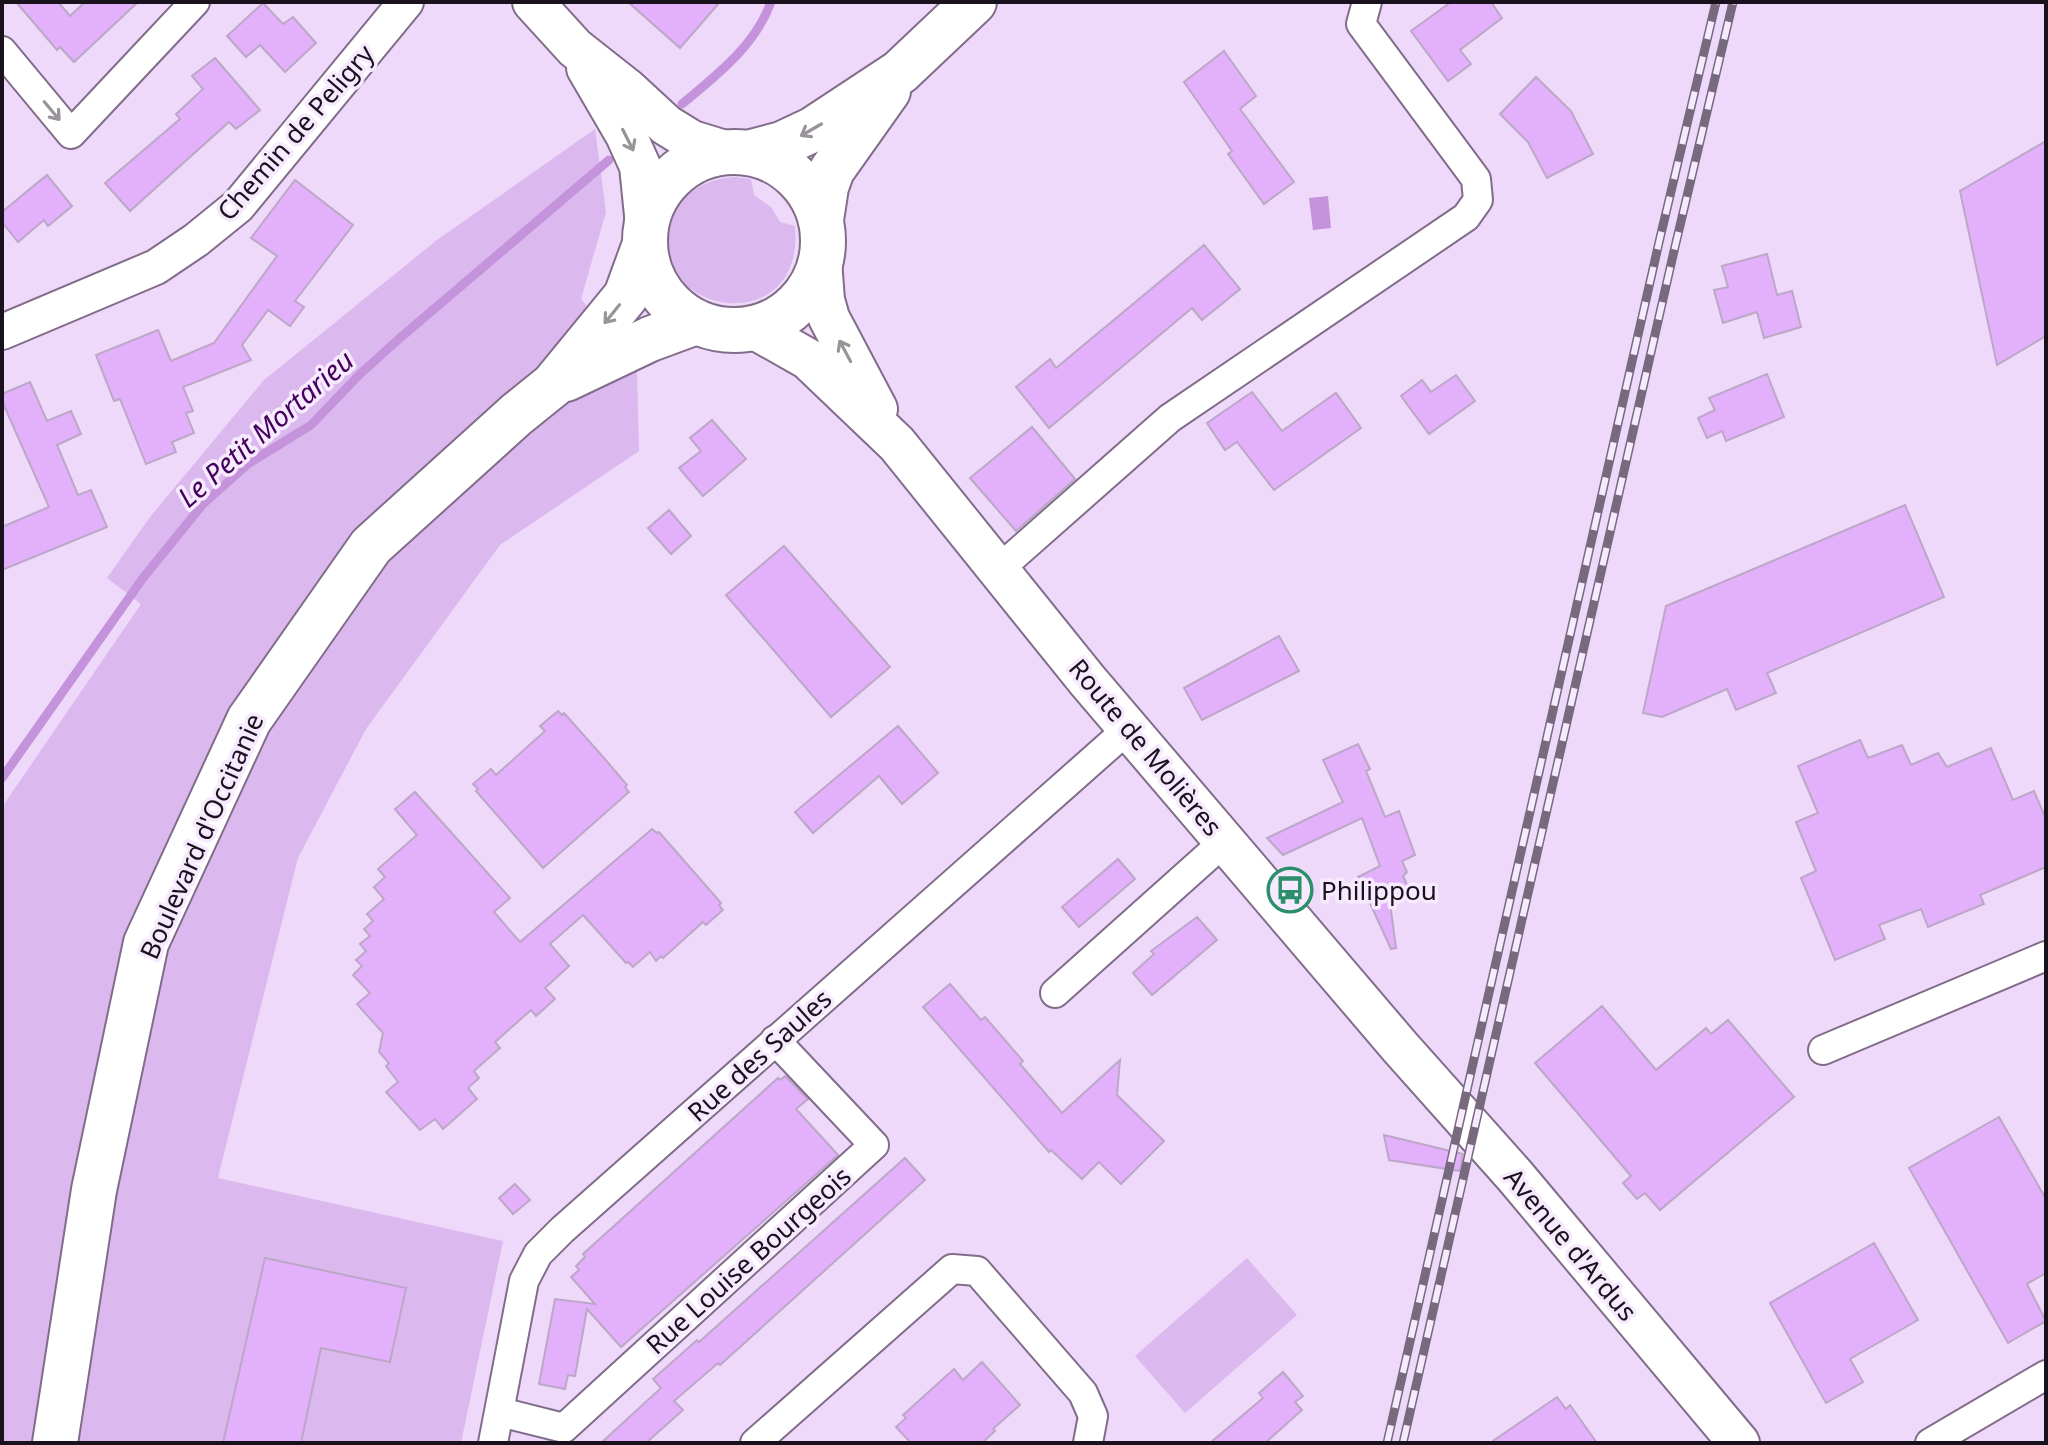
<svg xmlns="http://www.w3.org/2000/svg" width="2048" height="1445" font-family="'Noto Sans',sans-serif">
<style>
.green{fill:#dbb8ed}
.water{fill:#c493dc}
.lines{fill:none;stroke-linecap:round;stroke-linejoin:round}
.stream{stroke:#c493dc;stroke-width:9}
.building{fill:#e3b1fb;stroke:#bca7c7;stroke-width:2}
.minor-casing{stroke:#816d8a;stroke-width:32}
.tertiary-casing{stroke:#816d8a;stroke-width:38}
.secondary-casing{stroke:#816d8a;stroke-width:44}
.primary-casing{stroke:#816d8a;stroke-width:48}
.minor{stroke:#fff;stroke-width:28}
.tertiary{stroke:#fff;stroke-width:34}
.secondary{stroke:#fff;stroke-width:40}
.primary{stroke:#fff;stroke-width:44}
.rail-casing{stroke:#77697e;stroke-width:9}
.rail{stroke:#f7eafe;stroke-width:6;stroke-dasharray:18;stroke-linecap:butt}
.oneway{stroke:#989499}
.labels{text-anchor:middle;dominant-baseline:central;stroke-width:7;stroke-linejoin:round;paint-order:stroke}
.street-label{font-size:26px;fill:#19121d;stroke:#f7eafe}
.poi-label{font-size:26px;fill:#19121d;stroke:#f7eafe;text-anchor:start}
.water-label{font-size:28px;font-style:italic;fill:#44005c;stroke:#f7eafe}
</style>
<rect width="100%" height="100%" fill="#efd9fa"/>
<g class="green">
<path d="M595 129 606 212 581 299 637 372 639 451 500 545 366 729 298 858 218 1178 503 1241 461 1443H2V807L141 604 107 578 150 517 264 380 437 240Z"/>
<path d="M734 177 751 179 754 195 771 207 780 222 795 226C806 346 633 314 675 213 685 189 710 179 734 177Z"/>
<path d="M1247 1258 1297 1315 1185 1413 1135 1356Z"/>
</g>
<path class="water" d="M1328 196 1331 228 1313 230 1309 198Z"/>
<g class="lines">
<g class="stream">
<path d="M682 104C717 75 755 46 771 2"/>
<path d="M2 778 143 578 203 504 248 464 311 425 360 374 400 338 609 160"/>
</g>
</g>
<g class="building">
<path d="M16 2H58L70 16 85 2H138L74 62 60 47 57 50Z"/>
<path d="M628 2H720L680 48Z"/>
<path d="M1451 2H1491L1502 18 1460 50 1471 64 1448 81 1411 31Z"/>
<path d="M263 3 283 24 293 17 316 43 285 72 260 45 246 57 227 36Z"/>
<path d="M1224 51 1256 96 1240 109 1294 182 1264 204 1228 154 1232 151 1184 82Z"/>
<path d="M215 58 260 110 236 129 229 122 130 211 105 183 180 119 176 114 203 89 192 76Z"/>
<path d="M1536 77 1571 111 1593 154 1547 178 1528 142 1500 114Z"/>
<path d="M2046 141V336L1997 365 1960 191Z"/>
<path d="M47 175 72 206 48 226 44 220 18 242 2 222V212Z"/>
<path d="M295 180 353 225 295 301 304 307 290 326 268 310 242 345 251 360 183 387 193 411 186 413 194 433 172 442 176 452 146 464 120 399 114 401 96 355 158 330 171 361 214 343 277 256 251 238Z"/>
<path d="M1204 245 1240 289 1202 320 1192 308 1049 428 1016 387 1050 359 1056 368Z"/>
<path d="M1767 254 1777 295 1792 291 1801 327 1764 338 1757 312 1723 323 1714 290 1728 287 1722 266Z"/>
<path d="M1767 374 1784 417 1726 441 1722 431 1707 438 1698 418 1715 410 1709 398Z"/>
<path d="M1456 375 1475 401 1429 434 1401 396 1422 380 1431 392Z"/>
<path d="M30 382 47 421 71 411 81 434 57 445 78 495 91 490 107 527 2 570V527L49 507 2 401V394Z"/>
<path d="M1252 392 1282 431 1336 393 1361 428 1274 490 1237 442 1225 450 1207 423Z"/>
<path d="M712 420 746 459 703 496 679 468 701 451 690 438Z"/>
<path d="M1032 427 1075 479 1016 531 970 478Z"/>
<path d="M1905 505 1944 597 1767 673 1776 693 1736 710 1727 689 1662 717 1643 713 1666 606Z"/>
<path d="M669 510 691 536 671 554 648 528Z"/>
<path d="M784 546 890 667 831 717 726 595Z"/>
<path d="M1279 636 1299 671 1202 720 1184 688Z"/>
<path d="M558 711 562 715 564 713 604 758 627 785 625 787 629 792 543 868 476 791 478 789 473 784 491 769 496 775 545 731 540 726Z"/>
<path d="M898 726 938 773 902 804 879 776 813 833 795 812Z"/>
<path d="M1860 740 1868 758 1902 745 1911 765 1938 753 1947 767 1991 748 2013 800 2034 791 2046 819V867L1980 895 1984 904 1928 927 1921 909 1879 925 1885 939 1835 960 1801 878 1816 871 1796 822 1818 813 1798 766Z"/>
<path d="M1358 744 1370 769 1366 771 1385 817 1399 811 1415 855 1402 861 1407 872 1403 876 1411 893 1390 903 1396 948 1391 949 1358 877 1380 866 1362 818 1283 855 1267 838 1343 802 1323 760Z"/>
<path d="M415 792 510 898 494 912 520 942 652 829 657 833 659 832 721 903 719 905 723 910 706 925 703 922 663 958 661 956 656 961 650 952 633 967 628 962 626 963 583 915 550 944 569 966 545 988 555 999 536 1016 531 1010 495 1042 500 1048 474 1071 479 1078 468 1088 477 1099 443 1129 435 1119 420 1130 386 1092 398 1082 386 1066 389 1063 379 1052 383 1033 357 1004 370 993 353 975 362 966 356 960 366 951 360 944 370 936 364 929 373 921 367 914 384 899 374 887 385 877 378 869 417 835 395 809Z"/>
<path d="M1118 859 1135 879 1079 927 1062 907Z"/>
<path d="M1197 917 1217 940 1152 995 1133 973 1154 954 1151 951Z"/>
<path d="M950 984 981 1020 985 1017 1023 1061 1020 1064 1062 1113 1120 1060 1117 1095 1164 1141 1121 1184 1099 1162 1082 1179 1051 1150 1049 1152 923 1007Z"/>
<path d="M1602 1006 1656 1070 1706 1028 1711 1034 1728 1020 1794 1097 1660 1210 1645 1193 1637 1199 1623 1183 1631 1176 1535 1063Z"/>
<path d="M785 1076 808 1099 796 1109 838 1155 621 1347 587 1309 575 1376 568 1375 565 1389 539 1384 555 1299 595 1304 571 1277 579 1270 576 1266 585 1257 583 1254 778 1078 780 1080Z"/>
<path d="M1999 1117 2046 1199V1273L2027 1284 2046 1321 2008 1343 1909 1168Z"/>
<path d="M1384 1135 1463 1154 1460 1171 1389 1160Z"/>
<path d="M905 1158 925 1180 720 1365 718 1363 674 1401 683 1410 646 1443H601L661 1388 653 1379 697 1340 699 1342Z"/>
<path d="M515 1184 530 1200 513 1214 499 1198Z"/>
<path d="M1874 1243 1918 1320 1850 1359 1863 1382 1826 1403 1770 1303Z"/>
<path d="M265 1258 406 1288 390 1362 321 1348 301 1443H223Z"/>
<path d="M982 1362 1020 1405 993 1429 995 1431 982 1443H911L896 1427 906 1418 903 1415 954 1369 963 1380Z"/>
<path d="M1283 1372 1303 1396 1295 1402 1302 1410 1265 1443H1210L1263 1398 1259 1393Z"/>
<path d="M1557 1397 1566 1409 1570 1405 1597 1443H1490Z"/>
</g>
<g class="lines">
<g class="minor-casing">
<g id="minor">
<path d="M2 51 71 134 195 2"/>
<path d="M999 569 1170 418 1466 217 1478 200 1476 179 1361 24 1367 2"/>
<path d="M1055 993 1226 840"/>
<path d="M1823 1050 2046 956"/>
<path d="M500 1412 564 1428 874 1145 775 1040"/>
<path d="M493 1443 524 1281 538 1254 562 1230 1129 728"/>
<path d="M755 1443 952 1269 977 1271 1083 1393 1093 1416 1088 1443"/>
<path d="M1930 1443 2046 1375"/>
</g>
</g>
<g class="tertiary-casing">
<path id="tertiary" d="M2 332 156 267 196 240 238 206 406 2"/>
</g>
<g class="secondary-casing">
<g id="secondary">
<path d="M533 2 575 48 627 89 666 125 692 141 728 152"/>
<path d="M587 68 626 135 640 166 646 225"/>
<path d="M821 261 824 300 829 318 877 409"/>
<path d="M753 328 808 359 897 444 1087 680 1400 1047 1515 1176 1739 1443"/>
</g>
</g>
<g class="primary-casing">
<g id="primary">
<circle cx="734" cy="241" r="89"/>
<path d="M748 153 782 144 812 130 900 72 974 2"/>
<path d="M821 220 826 187 832 170 888 91"/>
<path d="M566 379 650 339 696 322"/>
<path d="M55 1443 94 1190 146 943 249 720 371 546 517 414 553 385 626 296 645 244"/>
</g>
</g>
<use href="#minor" class="minor"/>
<use href="#tertiary" class="tertiary"/>
<use href="#secondary" class="secondary"/>
<use href="#primary" class="primary"/>
<g class="rail-casing">
<g id="rail">
<path d="M1387 1443 1660 238 1716 2"/>
<path d="M1403 1443 1674 251 1733 2"/>
</g>
</g>
<use href="#rail" class="rail"/>
</g>
<defs><path id="oneway-shaft" d="M-6 0H5M1.5-3L5.5 0L1.5 3" fill="none" stroke-width="1.6" stroke-linecap="round" stroke-linejoin="round" transform="scale(2)"/></defs>
<g class="oneway">
<use href="#oneway-shaft" transform="translate(52 111) rotate(50)"/>
<use href="#oneway-shaft" transform="translate(811 130) rotate(150)"/>
<use href="#oneway-shaft" transform="translate(628 140) rotate(63)"/>
<use href="#oneway-shaft" transform="translate(612 314) rotate(129)"/>
<use href="#oneway-shaft" transform="translate(845 351) rotate(-118)"/>
</g>
<defs>
<g id="bus-ring" transform="scale(2.3)"><circle r="9.5" fill="#f7eafe" stroke="#2b8f6a" stroke-width="1.5"/><path d="M-5-6H5V4H4V6H2V4H-2V6H-4V4H-5ZM-3.5-4V0h7V-4ZM-3.5 1.2v1.5H-2V1.2ZM2 1.2v1.5H3.5V1.2Z" fill="#2b8f6a"/></g>
</defs>
<g fill-rule="evenodd">
<use href="#bus-ring" x="1290" y="890"/>
</g>
<g class="labels">
<g class="street-label">
<text transform="translate(295 132) rotate(-49)">Chemin de Peligry</text>
<text transform="translate(1146 747) rotate(50)">Route de Molières</text>
<text transform="translate(201 836) rotate(-66)">Boulevard d'Occitanie</text>
<text transform="translate(759 1055) rotate(-42)">Rue des Saules</text>
<text transform="translate(1571 1244) rotate(50)">Avenue d'Ardus</text>
<text transform="translate(748 1260) rotate(-42)">Rue Louise Bourgeois</text>
</g>
<g class="poi-label">
<text x="1321" y="890">Philippou</text>
</g>
<g class="water-label">
<text transform="translate(265 428) rotate(-41)">Le Petit Mortarieu</text>
</g>
</g>
<rect width="2048" height="1445" fill="none" stroke="#19121d" stroke-width="8"/>
</svg>
